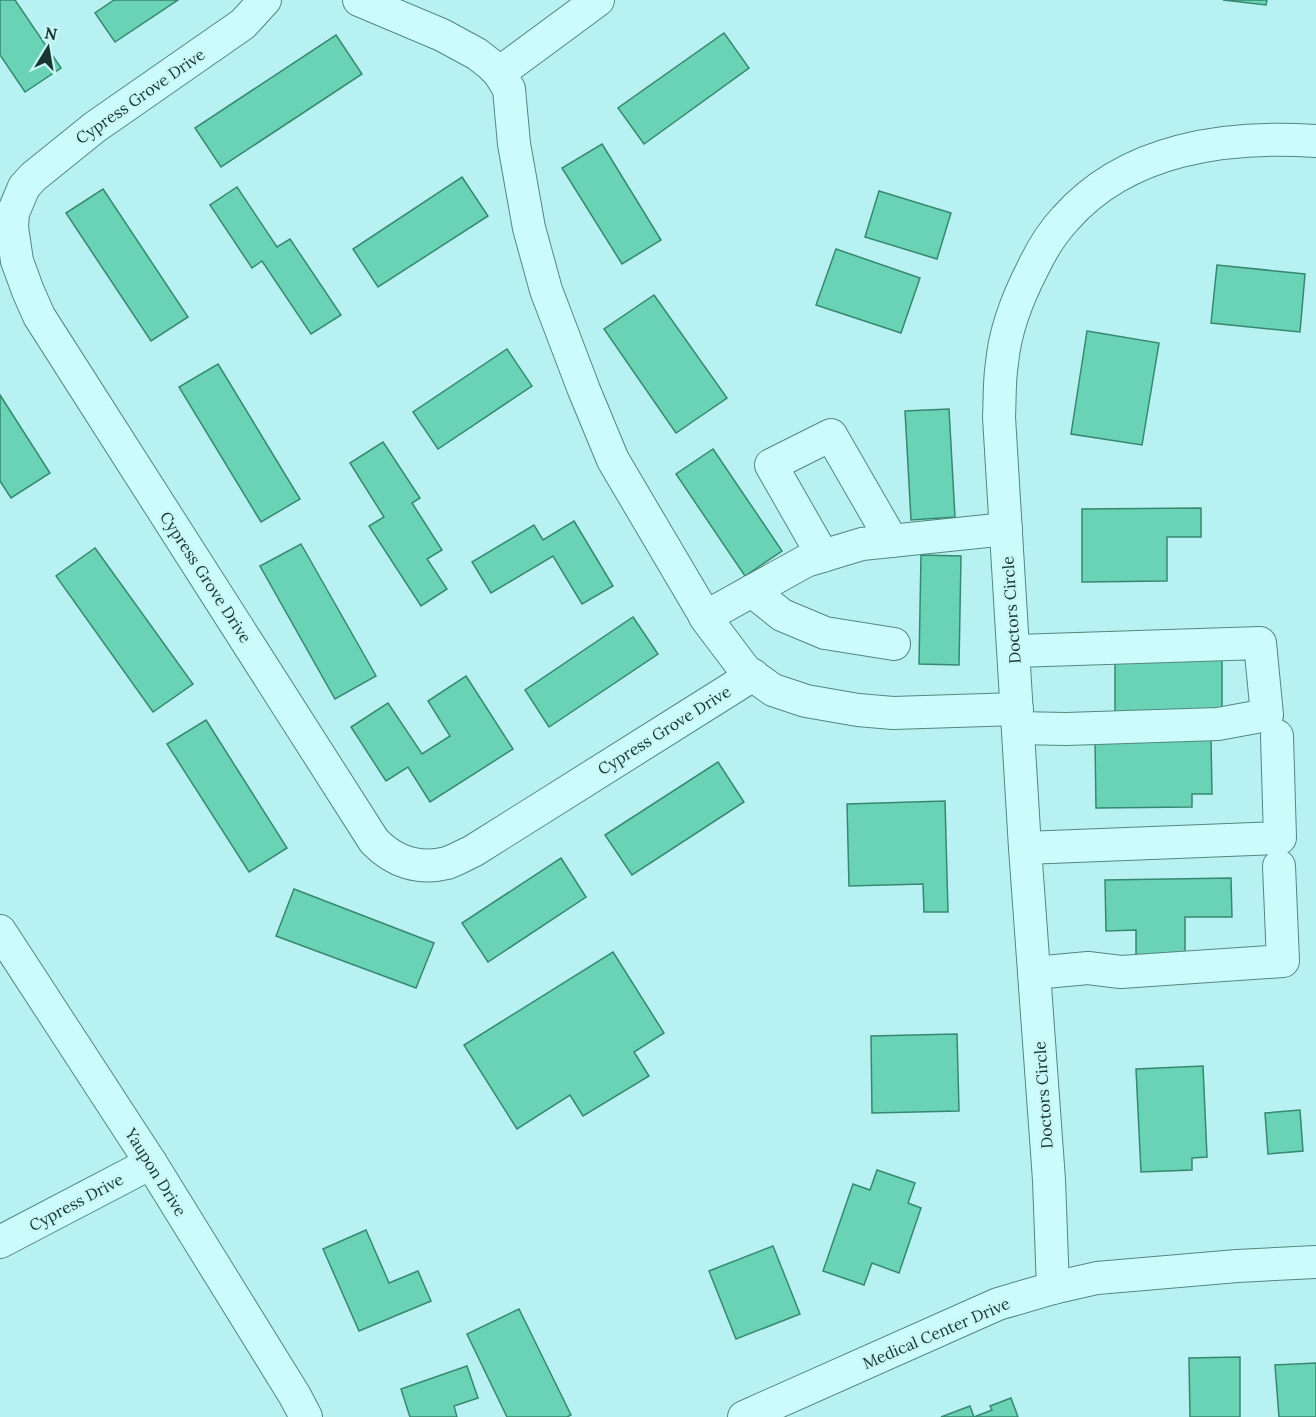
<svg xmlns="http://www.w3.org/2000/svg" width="1316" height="1417" font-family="Lora,serif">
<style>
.building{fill:#6bd3b5;stroke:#368970;stroke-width:1.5}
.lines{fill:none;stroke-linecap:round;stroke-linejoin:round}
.minor-casing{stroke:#52887f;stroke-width:34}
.minor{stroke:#ccfbfc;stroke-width:32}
.labels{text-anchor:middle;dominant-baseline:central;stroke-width:4.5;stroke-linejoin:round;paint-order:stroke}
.street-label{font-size:16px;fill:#19352f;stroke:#c8f7f8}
</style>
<rect width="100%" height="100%" fill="#b8f1f1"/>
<g class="building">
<path d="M0 0H15L61 68 25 92 0 55Z"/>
<path d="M114 0H178L115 42 95 13Z"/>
<path d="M1223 0H1267L1266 5Z"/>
<path d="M724 33 749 68 644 144 618 108Z"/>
<path d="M336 35 362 74 221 167 195 128Z"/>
<path d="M602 144 661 240 622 264 562 168Z"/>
<path d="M462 177 488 216 378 287 353 249Z"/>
<path d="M237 187 277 247 290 239 341 315 311 334 262 261 252 268 210 205Z"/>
<path d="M103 189 188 317 151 341 66 213Z"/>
<path d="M879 191 951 213 937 259 865 237Z"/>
<path d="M836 249 920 278 901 333 816 305Z"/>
<path d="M1217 265 1305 274 1300 332 1211 323Z"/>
<path d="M654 295 727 398 676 433 604 329Z"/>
<path d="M1087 331 1159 343 1142 445 1071 434Z"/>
<path d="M507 349 532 386 438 449 413 412Z"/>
<path d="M218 364 300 499 261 522 179 387Z"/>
<path d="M0 395 50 473 11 498 0 481Z"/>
<path d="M949 409 955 517 911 520 905 411Z"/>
<path d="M383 442 420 498 412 503 442 550 427 559 447 589 421 606 369 526 384 517 350 463Z"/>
<path d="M713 449 782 551 745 576 676 474Z"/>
<path d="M1201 508V537H1167V581L1082 582V509Z"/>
<path d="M574 521 613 586 582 604 553 556 491 593 472 562 534 525 543 540Z"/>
<path d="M301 544 376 676 335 699 260 566Z"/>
<path d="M95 548 193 684 153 712 56 576Z"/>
<path d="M921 555 961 556 959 665 919 664Z"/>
<path d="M633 617 658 654 549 727 525 690Z"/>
<path d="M1222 659V719L1115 720V660Z"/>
<path d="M466 676 513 749 430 802 408 767 386 781 351 727 388 703 422 754 450 736 428 701Z"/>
<path d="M206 720 287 848 249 872 167 744Z"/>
<path d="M1211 739 1212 794H1192V807L1096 808 1095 740Z"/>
<path d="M718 762 744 802 632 875 605 835Z"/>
<path d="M945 801 948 912H924L923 884 849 886 847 804Z"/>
<path d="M561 858 586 897 488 962 462 923Z"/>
<path d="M1231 878 1232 917H1185V954L1136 955V930L1106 931 1105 880Z"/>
<path d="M294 889 434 943 416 988 276 936Z"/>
<path d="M613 952 664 1033 634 1052 649 1076 583 1116 570 1095 517 1129 464 1045Z"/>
<path d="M957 1034 959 1111 872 1113 871 1036Z"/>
<path d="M1203 1066 1207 1157 1192 1158V1170L1141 1172 1136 1069Z"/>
<path d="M1300 1110 1303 1151 1268 1154 1265 1113Z"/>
<path d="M877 1170 915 1183 908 1203 921 1208 899 1273 872 1263 864 1285 823 1271 853 1184 870 1190Z"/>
<path d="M366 1230 389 1283 418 1271 431 1301 359 1331 323 1249Z"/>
<path d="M773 1246 800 1314 736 1339 709 1271Z"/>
<path d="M519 1309 571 1415 567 1417H507L467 1334Z"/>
<path d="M1240 1357V1417H1190L1189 1358Z"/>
<path d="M1316 1363V1417H1279L1275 1365Z"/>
<path d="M467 1366 478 1398 454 1406 457 1417H410L401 1389Z"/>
<path d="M1011 1398 1018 1417H941L970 1406 974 1417 992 1410 990 1406Z"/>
</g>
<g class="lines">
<g class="minor-casing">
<g id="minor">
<path d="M265 0 243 24 95 127 33 177 24 187 13 213 12 227 17 261 28 291 39 316 374 841C394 862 419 870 447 863 456 860 464 855 473 851L753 675"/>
<path d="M359 0 442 35 477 54 491 65 499 73 509 89 514 144 529 228 546 290 584 390 613 460 708 621 745 670 773 690 806 701 858 710 893 713 1017 709"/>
<path d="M499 73 598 0"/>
<path d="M823 556 771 465 831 435 892 541"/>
<path d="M752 591 782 615 825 633 894 644"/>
<path d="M705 617 806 561 862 544 1006 529"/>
<path d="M1014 651 1260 643 1267 715 1218 724 1066 729 1018 728"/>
<path d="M1025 848 1280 838 1277 736"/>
<path d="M0 931 151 1163 295 1396 306 1417"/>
<path d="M1034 973 1088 968 1121 972 1283 961 1279 866"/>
<path d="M0 1242 151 1163"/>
<path d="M1053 1288 1049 1180 1025 848 999 417C1000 399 999 381 1002 363 1005 330 1018 297 1033 268 1041 251 1052 233 1065 219 1127 148 1227 135 1316 141"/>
<path d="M744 1417 998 1304 1053 1288 1097 1278 1237 1266 1316 1262"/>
</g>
</g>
<use href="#minor" class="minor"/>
</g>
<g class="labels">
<g class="street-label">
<text transform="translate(140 96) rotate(-35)">Cypress Grove Drive</text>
<text transform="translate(206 577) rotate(57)">Cypress Grove Drive</text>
<text transform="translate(1011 610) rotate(-94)">Doctors Circle</text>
<text transform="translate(664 730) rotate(-32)">Cypress Grove Drive</text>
<text transform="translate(1043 1095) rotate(-94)">Doctors Circle</text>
<text transform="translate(156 1172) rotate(58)">Yaupon Drive</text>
<text transform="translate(76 1202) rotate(-28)">Cypress Drive</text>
<text transform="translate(936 1333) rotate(-23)">Medical Center Drive</text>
</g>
</g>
<g transform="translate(48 48) rotate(11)" stroke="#c8f7f8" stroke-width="4.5" paint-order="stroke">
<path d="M0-4.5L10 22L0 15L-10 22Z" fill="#19352f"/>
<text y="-9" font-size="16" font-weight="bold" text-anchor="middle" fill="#19352f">N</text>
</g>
</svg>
